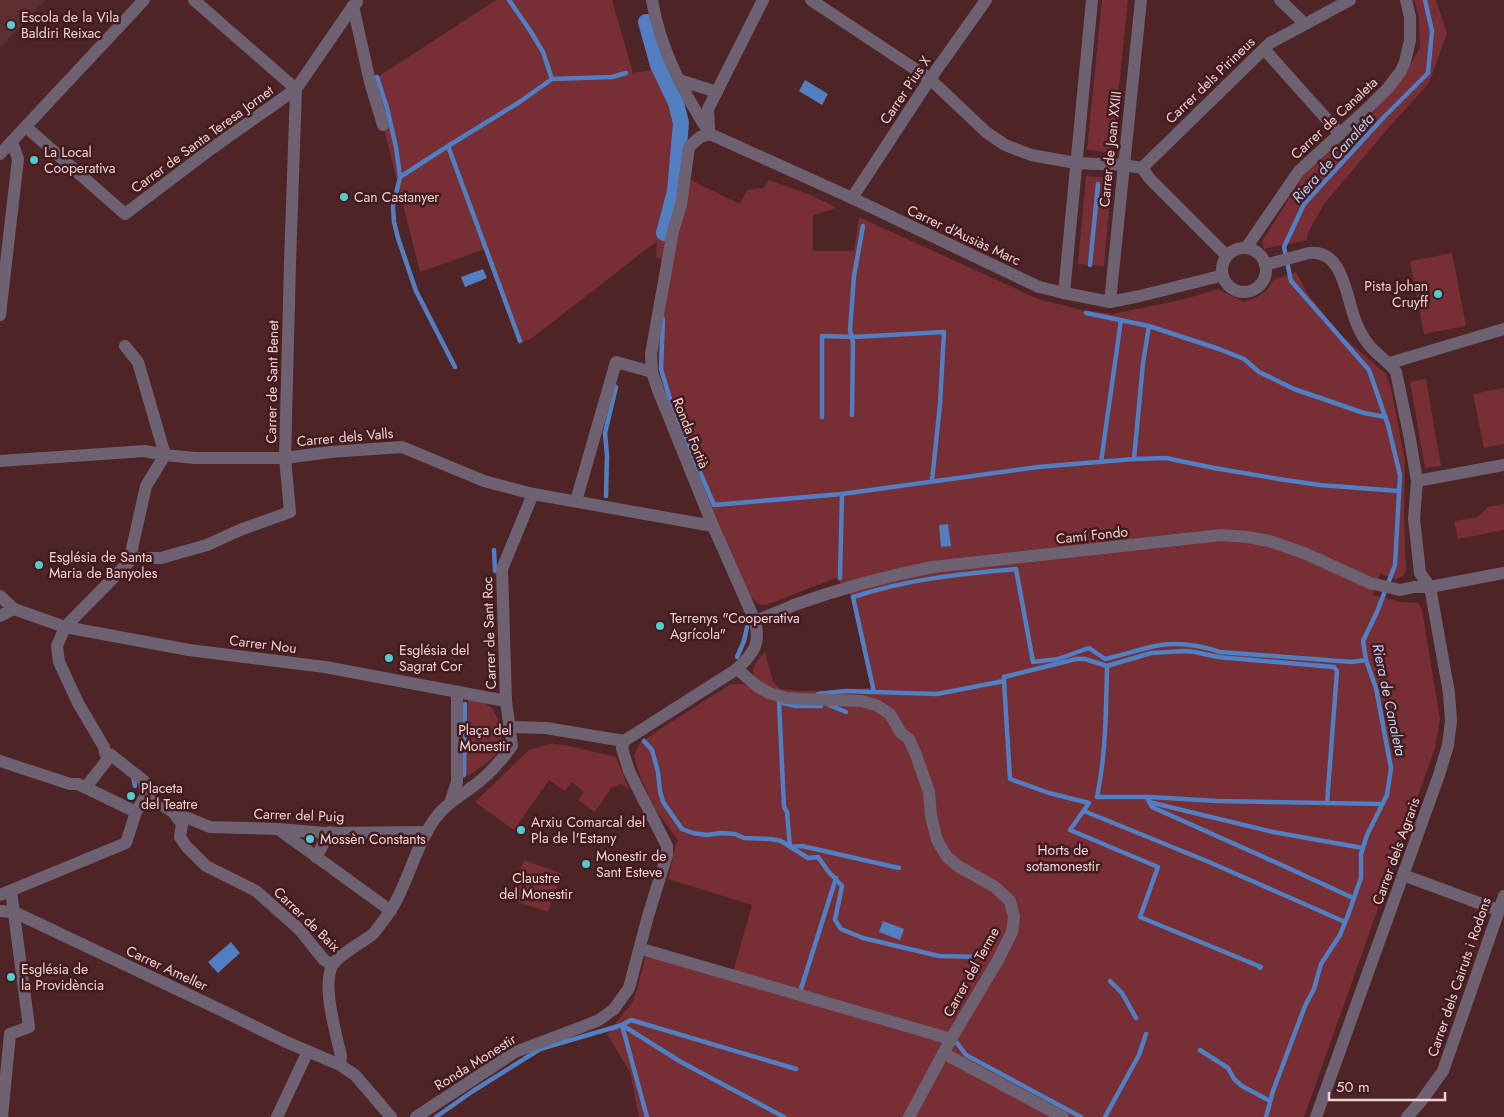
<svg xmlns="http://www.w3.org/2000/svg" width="1504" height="1117" font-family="Jost,sans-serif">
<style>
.built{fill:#5e2d30}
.green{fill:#772e34}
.water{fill:#517fc2}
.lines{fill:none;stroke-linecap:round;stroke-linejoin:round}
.stream{stroke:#517fc2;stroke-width:4.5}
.canal{stroke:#517fc2;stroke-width:16}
.minor{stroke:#6e6272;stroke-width:12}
.poi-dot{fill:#52ccd0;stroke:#431a1d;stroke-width:2}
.labels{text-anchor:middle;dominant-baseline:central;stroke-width:5;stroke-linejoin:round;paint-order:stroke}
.poi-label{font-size:14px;fill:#efd3d3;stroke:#431a1d;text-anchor:start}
.street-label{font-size:14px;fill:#efd3d3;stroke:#431a1d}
.park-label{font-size:14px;fill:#f2d8d8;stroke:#431a1d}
.water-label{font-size:15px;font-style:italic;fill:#b5cff3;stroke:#431a1d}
</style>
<rect width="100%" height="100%" fill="#4e2427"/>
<path class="built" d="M0 0H45L0 48Z"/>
<g class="green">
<path d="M496 0H612L633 73 664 68 678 96 684 117 683 170 682 176 740 204 747 190 764 188 769 180 813 196 837 208 813 215V251H854L859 217 1038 299 1082 310 1113 314 1185 299 1218 289 1244 302C1256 298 1268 293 1273 280L1296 272 1307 293 1342 336 1386 374 1391 388 1405 461 1404 516 1406 570 1403 576 1396 579 1380 574 1373 595 1401 602 1418 603 1422 609 1440 719 1435 748 1304 1117H639L630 1072 607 1034 632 1003 637 990 646 954 731 979 752 905 668 879 676 844 678 840 655 809 639 774 634 755 639 744 657 731 731 684H761C747 671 754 664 765 652L773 681 780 689C811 693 840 689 871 688L851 596 836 578 766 605 758 604 748 594 674 417 661 380 658 357 660 323 672 264 656 257 657 241 532 338 519 344 485 249 420 272 383 125 370 82Z"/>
<path d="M1102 0H1128L1112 153 1087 150Z"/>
<path d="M1414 0H1436L1447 33 1429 83 1390 126 1324 204 1308 233 1307 240 1264 249 1262 241 1304 175 1372 114 1404 78 1420 47 1419 17Z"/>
<path d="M1086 176 1112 178 1104 266 1078 264Z"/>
<path d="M1452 253 1466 326 1424 334 1410 261Z"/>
<path d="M1426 379 1441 466 1425 468 1410 382Z"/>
<path d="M1504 388V444L1484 448 1473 394Z"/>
<path d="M1504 504V530L1458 539 1454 521 1478 517 1488 507Z"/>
<path d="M468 700 483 702 492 708 498 719 502 734 500 751 485 764 468 776 467 775 453 784 452 713 468 714Z"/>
<path d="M550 744 565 745 616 757 629 789 621 784 611 788 595 812 578 800 584 792 572 782 565 791 549 780 514 830 475 802 529 750Z"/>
<path d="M524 860 562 874 548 912 510 899Z"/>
</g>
<g class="water">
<path d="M805 80 828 94 822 105 799 91Z"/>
<path d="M483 269 487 278 465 287 461 277Z"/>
<path d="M948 524 951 546 941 547 939 525Z"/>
<path d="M883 921 904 929 900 940 879 932Z"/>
<path d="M231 942 240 953 218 973 208 962Z"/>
</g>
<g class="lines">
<g class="stream">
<path d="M509 0 531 32 543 52 552 79"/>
<path d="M377 77 387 108 396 147 400 177 393 207 394 222 398 238 416 291 455 367"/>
<path d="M448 146 520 341"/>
<path d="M400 177 448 146 518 103 552 79 612 77 626 73"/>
<path d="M1090 265 1098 184"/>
<path d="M1086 313 1149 326 1219 349 1244 359 1259 372 1294 389 1364 413 1386 417"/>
<path d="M663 319 661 369 673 409 714 505 842 494 840 578"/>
<path d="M852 415 853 342 850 330 854 276 863 226"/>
<path d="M822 417V336L853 337 944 332 940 404 932 481"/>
<path d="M1134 459 1143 363 1149 326"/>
<path d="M1101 462 1121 320"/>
<path d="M842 494 1038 467 1134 459 1166 458 1214 468 1285 480 1320 485 1399 491"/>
<path d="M606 496 607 456 605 433 616 387"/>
<path d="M494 550 495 571"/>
<path d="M737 657 744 641 747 627"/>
<path d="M1107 666C1106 710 1106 754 1097 797H1150L1217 801 1382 804"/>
<path d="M1004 681V677L1076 659H1085L1107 666 1151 653 1184 651 1195 652 1218 657 1334 667 1337 671 1327 803"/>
<path d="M818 694 846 691 874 692"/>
<path d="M829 705 846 712"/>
<path d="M821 706H796L779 702 784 807 787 812 790 847 802 846 899 868"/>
<path d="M644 741 652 750 658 772 660 791 663 802 682 829 693 833 707 835 720 833 735 834 744 838 771 839 781 841 808 858 818 857 828 871 842 886 835 920 841 929 863 938 939 956 982 957"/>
<path d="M464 775 465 704"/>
<path d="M133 777 135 786"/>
<path d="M1147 797 1152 807 1286 867 1353 898"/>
<path d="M1149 802 1273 832 1363 848"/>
<path d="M1084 811 1209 862 1345 922"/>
<path d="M1260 968 1261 967 1140 917 1158 867 1070 830 1089 803 1049 793 1010 779 1004 681 937 694 874 692 853 597C908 579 960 574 1016 569L1033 662 1058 659 1089 648 1105 659C1120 656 1133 651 1147 648 1171 641 1196 644 1220 652L1352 662 1366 660"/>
<path d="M1110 981 1122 993 1136 1018"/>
<path d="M802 993 800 992 836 878"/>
<path d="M622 1025 681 1062 784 1117"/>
<path d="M622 1025 647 1117"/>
<path d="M954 1039 966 1055 1081 1117"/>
<path d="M1200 1050 1228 1068 1234 1079 1242 1086 1270 1101"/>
<path d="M436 1117 473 1091 540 1049 622 1025 631 1020 796 1069"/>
<path d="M1105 1117 1139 1055 1146 1034"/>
<path d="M1266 1117 1273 1091 1305 1006 1314 989 1321 964 1340 935 1348 915 1361 878V854L1367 835 1387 795 1391 768 1376 688 1366 660 1363 641 1377 612 1395 565 1400 475 1388 425 1369 370 1291 281 1284 247 1304 204 1384 117 1428 73 1432 31 1425 0"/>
</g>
<path class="canal" d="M646 22 658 65 676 103 681 123 675 191 664 233"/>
<g class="minor">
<path d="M194 0 296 89"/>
<path d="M652 0C660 49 683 92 710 134"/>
<path d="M811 0 930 79 986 132 1005 145 1031 155 1076 163 1123 165 1142 168"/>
<path d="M1280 0 1305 24"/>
<path d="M357 2 353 6 370 82 383 125"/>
<path d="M1264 49 1340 134"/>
<path d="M679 80 717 92"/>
<path d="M26 127 125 214 211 149 296 89"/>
<path d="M709 129 708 109 763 0"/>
<path d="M710 134 852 198 1039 287 1064 293 1110 302 1140 296 1216 277"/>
<path d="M0 154 144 0"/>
<path d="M1142 168 1270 43 1350 0"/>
<path d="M1142 168 1150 179 1227 256"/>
<path d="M852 198 930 79 986 0"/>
<path d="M1246 248 1299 171 1367 109 1388 88 1401 71 1405 62 1410 40V17L1406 0"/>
<circle cx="1244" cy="270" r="22"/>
<path d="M1265 265 1309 253C1344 249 1346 298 1356 322 1359 330 1364 339 1369 345 1377 355 1388 361 1396 372L1410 439 1417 481 1414 519 1420 573 1430 587 1449 693 1451 721 1448 745 1439 775 1316 1117"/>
<path d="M1064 293 1092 0"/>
<path d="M1110 302 1141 0"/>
<path d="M0 315 18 159 12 142"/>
<path d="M1390 363 1504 329"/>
<path d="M0 461 145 451 165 455 195 458H285L330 452 402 447 484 481 533 494 713 526"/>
<path d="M1417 481 1504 465"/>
<path d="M576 501 616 362 652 372"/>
<path d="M130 558H161L207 545 240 530 290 512 285 458 290 263 296 89 353 6"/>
<path d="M0 596 14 609 65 627 189 650 325 667 506 701"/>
<path d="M0 616 14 609"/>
<path d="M755 621C768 616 781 611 794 605 839 589 886 576 933 567L1221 535 1247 537 1269 541 1304 553 1370 583 1400 590 1414 587H1430L1504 573"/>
<path d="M737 669 757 686 769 693 787 698 802 699 861 701 876 705 890 714 901 733 909 739 916 755 929 792 931 816 937 840 947 857 958 866 995 887 1010 901 1014 917 1012 932 998 960 951 1039 909 1117"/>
<path d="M510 727 546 728 624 741"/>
<path d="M624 741 737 669C753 654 761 644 755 621L713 526 658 390 652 372 651 354 673 231 681 205 689 147 700 137 710 134"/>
<path d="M0 761 70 784H78L136 812 146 795 144 781 111 755 105 753 104 747 78 703 59 662 57 646 65 627 129 562 146 486 165 455 138 362 125 346"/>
<path d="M86 787 111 755"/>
<path d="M146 795 173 812 182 824 180 837 186 846 206 866 256 891 299 929 324 960 332 965"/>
<path d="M451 800 457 782V692"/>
<path d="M173 812 210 827 278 829 325 833 427 832"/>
<path d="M278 829 391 911"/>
<path d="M316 857 330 832"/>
<path d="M1403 875 1498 910"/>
<path d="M0 895 126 843 136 812"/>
<path d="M0 911 14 912 223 1011 284 1041 340 1065 355 1075 391 1117"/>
<path d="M639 950H645L951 1039"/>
<path d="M943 1053 1063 1117"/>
<path d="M340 1065 341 1056C336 1033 322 987 332 966 337 955 364 942 374 933 377 929 380 925 383 921 408 890 413 847 437 816 448 802 459 797 472 787 488 776 501 761 512 746L506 701 502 569 533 494"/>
<path d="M2 1117 10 1034 29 1027 11 891"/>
<path d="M277 1117 308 1051"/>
<path d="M416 1117 515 1052 584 1026 599 1020 614 1009 629 988 648 916 667 855V846L629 771 622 748 624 741"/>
<path d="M1407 1117 1422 1100 1443 1071 1504 896"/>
</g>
</g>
<g class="poi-dot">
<circle cx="11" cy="25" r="5"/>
<circle cx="34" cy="160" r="5"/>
<circle cx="344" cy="197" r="5"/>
<circle cx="1438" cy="294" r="5"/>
<circle cx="39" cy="565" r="5"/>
<circle cx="660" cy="626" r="5"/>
<circle cx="389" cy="658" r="5"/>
<circle cx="131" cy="796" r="5"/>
<circle cx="521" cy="830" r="5"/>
<circle cx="310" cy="839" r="5"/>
<circle cx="586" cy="864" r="5"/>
<circle cx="11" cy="977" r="5"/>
</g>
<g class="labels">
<g class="poi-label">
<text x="21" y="17">Escola de la Vila<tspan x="21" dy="16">Baldiri Reixac</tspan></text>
<text x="44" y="152">La Local<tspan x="44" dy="16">Cooperativa</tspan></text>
<text x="354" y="197">Can Castanyer</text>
<text x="1428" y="286" text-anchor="end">Pista Johan<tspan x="1428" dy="16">Cruyff</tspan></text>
<text x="49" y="557">Església de Santa<tspan x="49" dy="16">Maria de Banyoles</tspan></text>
<text x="670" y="618">Terrenys "Cooperativa<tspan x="670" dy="16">Agrícola"</tspan></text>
<text x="399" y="650">Església del<tspan x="399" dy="16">Sagrat Cor</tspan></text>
<text x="141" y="788">Placeta<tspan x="141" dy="16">del Teatre</tspan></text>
<text x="531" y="822">Arxiu Comarcal del<tspan x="531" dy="16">Pla de l'Estany</tspan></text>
<text x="320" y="839">Mossèn Constants</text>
<text x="596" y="856">Monestir de<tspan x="596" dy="16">Sant Esteve</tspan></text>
<text x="21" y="969">Església de<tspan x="21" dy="16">la Providència</tspan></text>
</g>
<g class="street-label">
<text transform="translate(1210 80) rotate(-44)">Carrer dels Pirineus</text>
<text transform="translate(905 90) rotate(-56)">Carrer Pius X</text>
<text transform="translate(1334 118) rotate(-43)">Carrer de Canaleta</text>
<text transform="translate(202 139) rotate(-36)">Carrer de Santa Teresa Jornet</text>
<text transform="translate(1110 149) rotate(-84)">Carrer de Joan XXIII</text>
<text transform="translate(964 235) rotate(25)">Carrer d'Ausiàs Marc</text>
<text transform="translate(272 382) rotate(-89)">Carrer de Sant Benet</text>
<text transform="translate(691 433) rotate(68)">Ronda Fortià</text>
<text transform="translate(345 437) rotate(-5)">Carrer dels Valls</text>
<text transform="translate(1092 535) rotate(-6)">Camí Fondo</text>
<text transform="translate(489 633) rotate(-92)">Carrer de Sant Roc</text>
<text transform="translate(263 644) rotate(7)">Carrer Nou</text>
<text transform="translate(299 815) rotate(2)">Carrer del Puig</text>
<text transform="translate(1396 851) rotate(-70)">Carrer dels Agraris</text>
<text transform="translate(307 919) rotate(44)">Carrer de Baix</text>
<text transform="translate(167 968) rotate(25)">Carrer Ameller</text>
<text transform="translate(971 972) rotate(-61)">Carrer del Terme</text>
<text transform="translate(1459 977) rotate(-71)">Carrer dels Cairuts i Rodons</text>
<text transform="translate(475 1062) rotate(-32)">Ronda Monestir</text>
</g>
<g class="park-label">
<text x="485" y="730">Plaça del<tspan x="485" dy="16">Monestir</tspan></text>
<text x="1063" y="850">Horts de<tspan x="1063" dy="16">sotamonestir</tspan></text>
<text x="536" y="878">Claustre<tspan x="536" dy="16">del Monestir</tspan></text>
</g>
<g class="water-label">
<text transform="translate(1333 158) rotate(-48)">Riera de Canaleta</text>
<text transform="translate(1389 700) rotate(78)">Riera de Canaleta</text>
</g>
</g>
<path d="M1329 1092v8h116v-8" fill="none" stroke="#efd3d3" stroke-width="2.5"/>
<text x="1336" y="1092" font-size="15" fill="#efd3d3" stroke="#431a1d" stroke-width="4" paint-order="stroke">50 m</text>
</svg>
